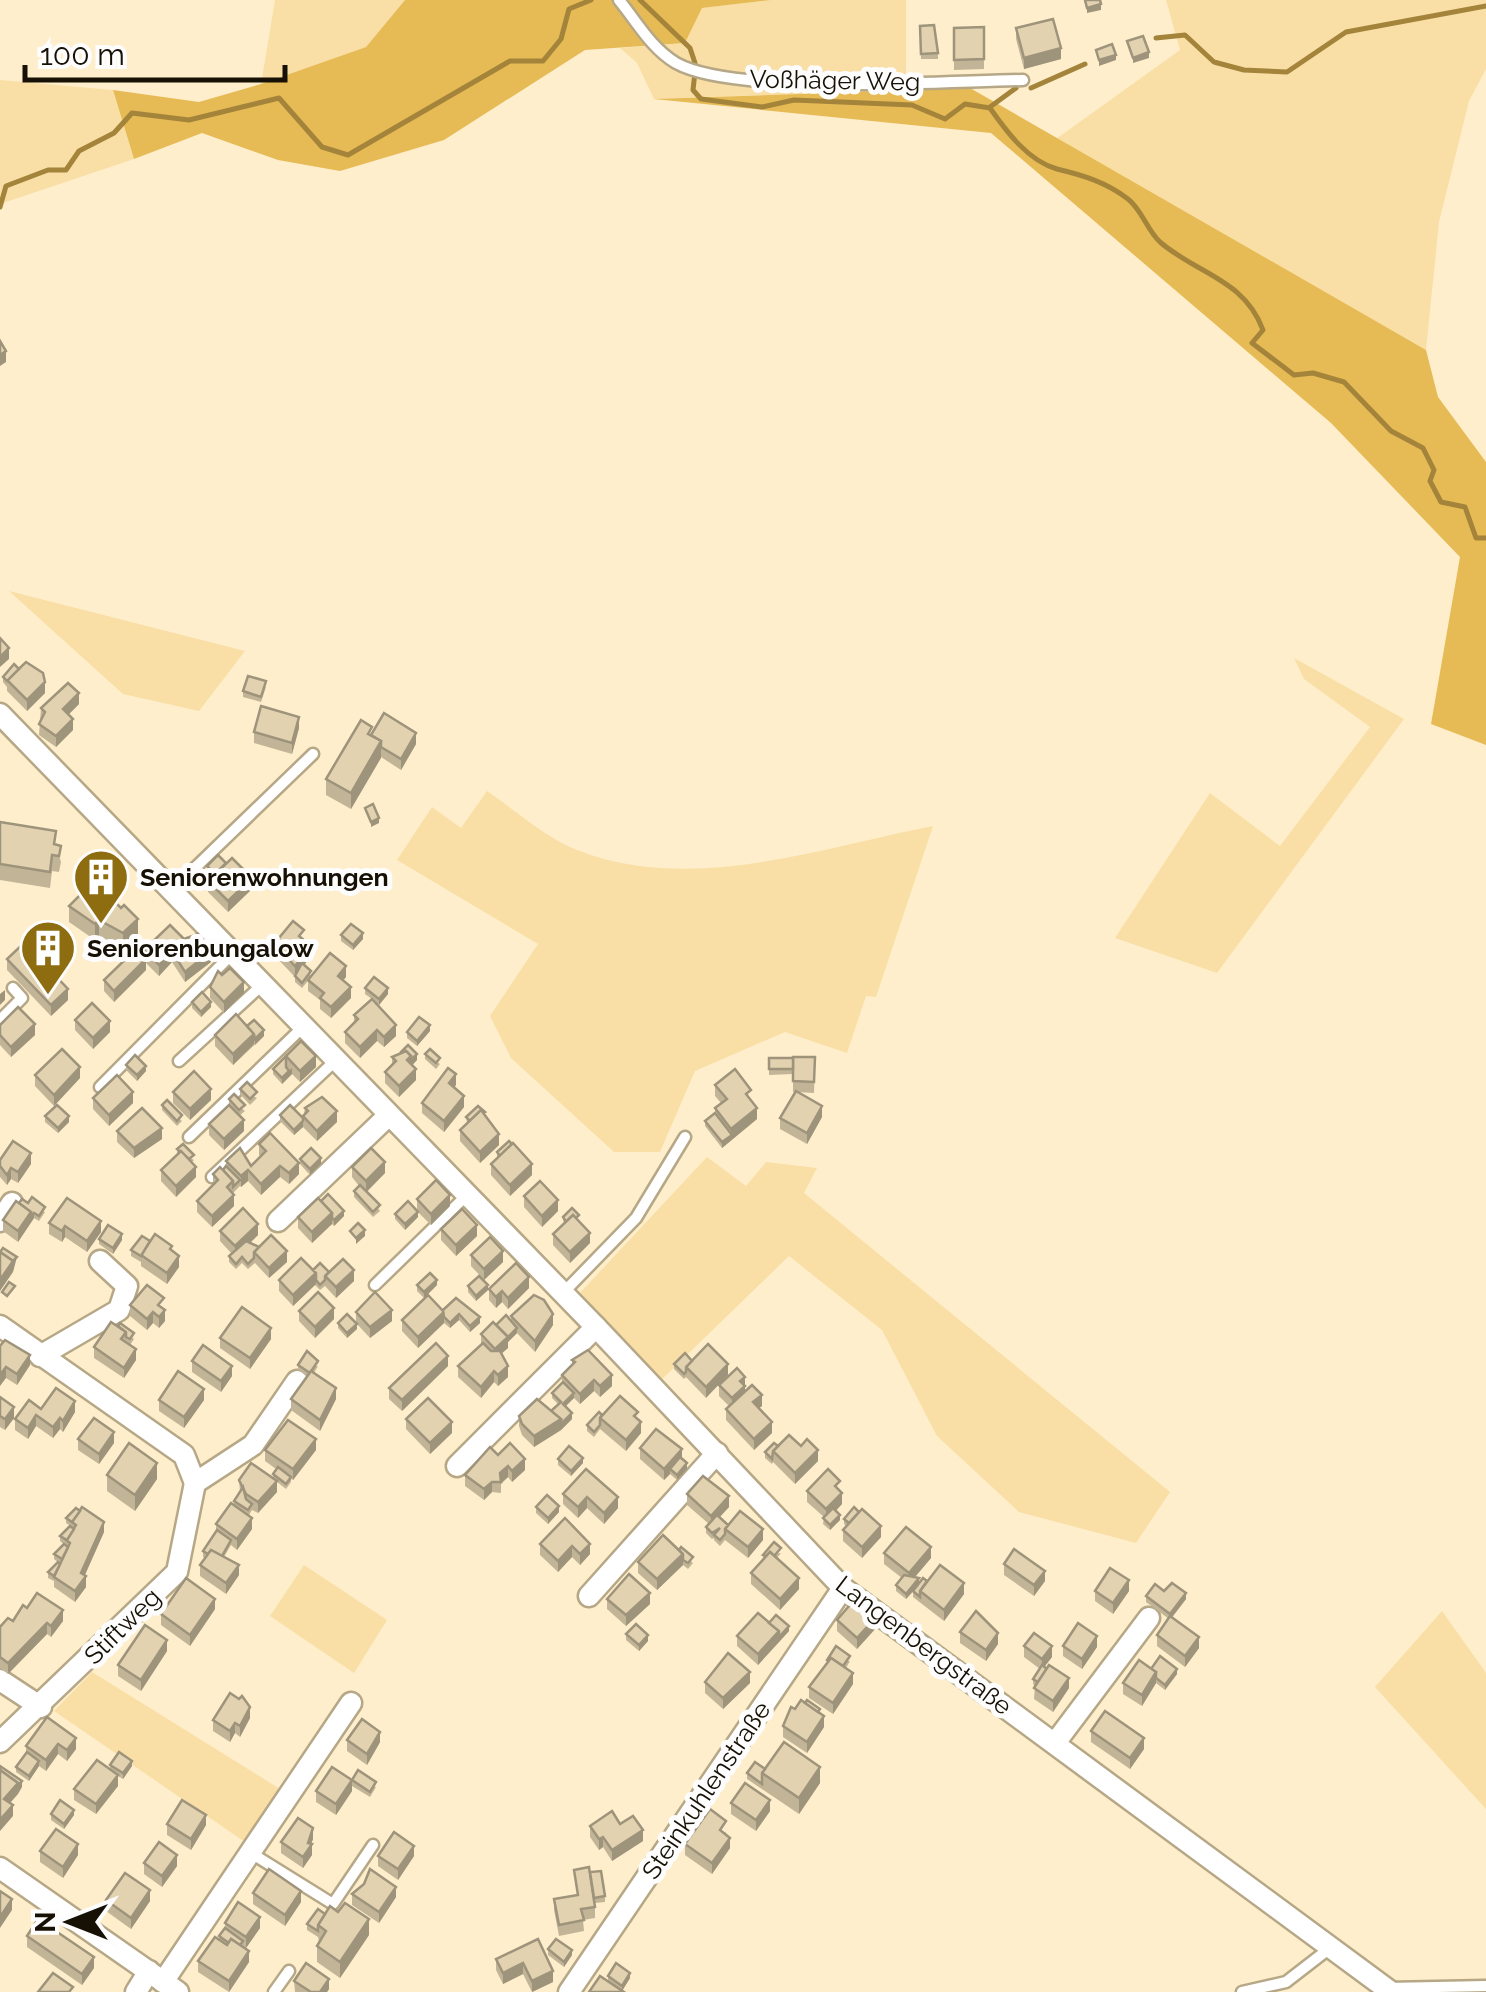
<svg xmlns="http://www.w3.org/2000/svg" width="1486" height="1992" font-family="Raleway,sans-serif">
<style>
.green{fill:#f9dfa6}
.forest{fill:#e6bb55}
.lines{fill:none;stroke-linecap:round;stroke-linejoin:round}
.stream{stroke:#a3843a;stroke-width:5}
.service-casing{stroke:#b6a786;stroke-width:15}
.minor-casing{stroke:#b6a786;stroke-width:25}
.service{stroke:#fff;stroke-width:10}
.minor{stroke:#fff;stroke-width:20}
.wall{fill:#c2b597}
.shaded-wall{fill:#9e937b}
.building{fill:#e2d2b0;stroke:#9e937b;stroke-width:2.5}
.labels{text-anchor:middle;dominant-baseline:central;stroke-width:10;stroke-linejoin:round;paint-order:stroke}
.street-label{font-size:25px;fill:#161005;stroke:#fdfdfd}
.poi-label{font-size:25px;font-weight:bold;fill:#161005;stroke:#fdfdfd;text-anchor:start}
</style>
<rect width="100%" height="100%" fill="#feeecb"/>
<g class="green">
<path d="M275 0H405L366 47 261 84Z"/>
<path d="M771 0H906V90L654 99 637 63 620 48 685 43 702 8Z"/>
<path d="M1166 0H1486V69L1469 101 1439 222 1426 350 1056 139 1180 50Z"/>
<path d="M0 80 113 90 134 159 0 204Z"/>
<path d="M9 591 245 651 199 711 123 694Z"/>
<path d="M1294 658 1404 719 1217 973 1115 938 1210 793 1280 846 1370 727 1304 679Z"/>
<path d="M487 791C515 810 546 838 577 850 691 895 819 848 933 826L876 997 866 996 847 1053 785 1032 695 1071 660 1152H614L511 1058 490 1016 538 944 397 860 432 807 461 828Z"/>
<path d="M707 1157 746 1186 766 1162 817 1168 804 1193 1170 1492 1136 1543 1019 1512 937 1436 882 1330 789 1256 660 1381 578 1295Z"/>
<path d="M304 1565 387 1620 354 1673 270 1616Z"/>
<path d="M1442 1611 1486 1673V1809L1375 1687Z"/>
<path d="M92 1672 280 1789 245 1842 54 1711Z"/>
</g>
<g class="forest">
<path d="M405 0H771L702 8 685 43 585 50 444 140 340 171 278 160 202 133 134 159 113 90 199 102 261 84 366 47Z"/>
<path d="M970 88 1426 350 1438 397 1486 462V745L1431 724 1460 557 1331 423 991 133 654 99Z"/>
</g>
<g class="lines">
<g class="stream">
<path d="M640 0 690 48 695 63"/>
<path d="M1156 38 1185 35 1214 62 1244 70 1287 72 1346 32 1486 6"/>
<path d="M695 72 693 90 701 99 762 107 794 100 912 105 945 119 965 104 990 108C1006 131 1028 161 1057 169 1082 175 1106 182 1128 199 1142 210 1147 230 1160 242 1197 274 1244 279 1263 330L1252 343 1294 375 1313 373 1344 382 1391 431 1423 448 1434 470 1430 481 1441 502 1465 507 1476 538H1486"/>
<path d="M1031 88 1085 64"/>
<path d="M990 107 1016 88"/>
<path d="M0 207 6 186 48 170H66L79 151 114 133 132 113 189 120 279 98 322 147 348 155 510 61H543L561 39 569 9 591 0"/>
</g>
<g class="service-casing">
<g id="service">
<path d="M619 0C637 22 651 48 676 63 735 96 947 81 1023 80"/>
<path d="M171 891 313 754"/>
<path d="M0 1020 22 998 13 988"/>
<path d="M179 1061 262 985"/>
<path d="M100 1087 233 953"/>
<path d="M189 1137 303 1027"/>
<path d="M212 1177 335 1061"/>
<path d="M375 1285 466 1196"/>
<path d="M563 1293 636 1218 685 1137"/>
<path d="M251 1853 333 1904 373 1845"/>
<path d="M1387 1988 1486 1986"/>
<path d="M274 1992 289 1971"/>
<path d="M1242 1992 1286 1982 1330 1948"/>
</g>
</g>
<g class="minor-casing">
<g id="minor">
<path d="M0 714 596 1327 843 1588 1391 1992"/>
<path d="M0 1221 12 1203"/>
<path d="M278 1221 388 1116"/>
<path d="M0 1326 184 1455 195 1483"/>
<path d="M40 1356 119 1310 127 1286 100 1261"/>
<path d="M457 1466 596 1327"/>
<path d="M589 1596 717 1453"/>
<path d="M0 1680 41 1707"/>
<path d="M0 1742 177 1572 195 1483 253 1445 297 1381"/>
<path d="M1055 1743 1149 1618"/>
<path d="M0 1868 178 1992"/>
<path d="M163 1982 351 1703"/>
<path d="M136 1992 149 1971"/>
<path d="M569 1992 843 1588"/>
</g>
</g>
<use href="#service" class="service"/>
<use href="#minor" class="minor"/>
</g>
<g class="wall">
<path d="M920 26 938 53V59H921Z"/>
<path d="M984 27V69L954 70V28Z"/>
<path d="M1016 28 1061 59 1024 69 1016 39Z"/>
<path d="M3 677 45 693 27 711 7 691V687L3 682Z"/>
<path d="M266 687 261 702 243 697V691Z"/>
<path d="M79 704 69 714 73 730 56 747 39 735 41 708Z"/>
<path d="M299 728 292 754 254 743V732Z"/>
<path d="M372 732 416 744 401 770 381 757 351 809 326 795V779Z"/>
<path d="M0 822 56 845 61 862 59 872 52 871 50 888 0 880Z"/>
<path d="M207 866 252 889 228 912 208 892V881L212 877 207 871Z"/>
<path d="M96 883H119L105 897 96 888Z"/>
<path d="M69 906 138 935 123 949 99 936 95 940 69 922Z"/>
<path d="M341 935 363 939 353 950 341 941Z"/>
<path d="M184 939 211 962 185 982 172 962 159 976 146 963V970L114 1002 104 991V980L144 958V950Z"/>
<path d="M304 940 311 956 304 965 311 976 346 977 343 980 351 998 331 1018 320 1009V1000L308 991V981L302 988 295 982V977L274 955V944Z"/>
<path d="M7 959 68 1000 51 1016 7 970Z"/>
<path d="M210 987 244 993 224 1013 210 998Z"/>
<path d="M365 988 388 994 379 1005 372 1000 396 1036 384 1047 377 1041 360 1058 345 1043V1032L354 1023V1015L372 999 365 994Z"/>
<path d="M192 1002 211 1007 201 1017 192 1008Z"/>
<path d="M75 1020 110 1032 93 1049 75 1030Z"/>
<path d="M0 1025 35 1035 11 1057 0 1045Z"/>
<path d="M247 1026 264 1036 233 1065 215 1046V1035Z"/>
<path d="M430 1031 417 1046 407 1038V1032Z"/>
<path d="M301 1041 316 1067 300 1082 292 1074 282 1084 273 1074V1069Z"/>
<path d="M425 1054 440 1064 436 1069 425 1059Z"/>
<path d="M392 1057 417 1060 412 1065 416 1080 399 1097 385 1083V1072L392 1066Z"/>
<path d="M815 1057 814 1093 797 1092 822 1117 807 1144 780 1129V1118L795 1092H793V1074L769 1075V1058Z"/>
<path d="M126 1065 146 1071 137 1081 126 1070Z"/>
<path d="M35 1075 80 1078 54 1106 35 1086Z"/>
<path d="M456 1085 454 1087 464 1107 444 1132 422 1113V1103Z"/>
<path d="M715 1085 751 1101 757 1119 722 1148 705 1126V1121L715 1113V1108L721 1103 715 1096Z"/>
<path d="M240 1089 257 1098 250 1105 240 1094Z"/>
<path d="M173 1092 211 1100 190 1120 173 1103Z"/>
<path d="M93 1098 133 1103 109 1126 93 1109Z"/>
<path d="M229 1099 245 1111 239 1116 244 1131 224 1150 209 1135V1124L229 1105Z"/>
<path d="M162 1105 182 1121 177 1126 162 1110Z"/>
<path d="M305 1108 337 1122 317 1141 303 1127 294 1135 280 1121V1115L303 1118Z"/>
<path d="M485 1115 499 1145 480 1163 460 1141V1130L467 1123 466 1117Z"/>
<path d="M45 1116 69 1122 58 1133 45 1122Z"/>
<path d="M117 1131 162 1139 134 1158 117 1142Z"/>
<path d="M259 1144 299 1174 289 1184 280 1177 261 1195 248 1181 241 1187 240 1186 233 1193 234 1206 212 1227 197 1212V1201L213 1185V1174L223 1170 226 1166V1161L251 1166 261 1156 259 1155Z"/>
<path d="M177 1149 194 1160 192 1162 196 1177 176 1197 161 1181V1170L177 1155Z"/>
<path d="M497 1152 532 1175 510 1196 491 1175V1164L497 1158Z"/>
<path d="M300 1159 321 1164 310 1175 300 1164Z"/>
<path d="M0 1160 31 1164 18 1183 11 1179 7 1185 0 1177Z"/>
<path d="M352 1167 385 1173 367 1192 380 1211 373 1217 354 1197V1191L359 1186 352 1177Z"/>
<path d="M524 1196 558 1211 542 1227 524 1207Z"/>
<path d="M417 1199 450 1206 431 1225 418 1212V1217L405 1230 395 1219V1214L417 1210Z"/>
<path d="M16 1201 45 1212 39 1221 34 1218 18 1242 3 1231V1220Z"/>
<path d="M344 1216 334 1226 332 1224 312 1243 298 1228V1217Z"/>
<path d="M563 1217 579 1220 590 1243 570 1263 553 1245V1234L564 1224Z"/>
<path d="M49 1223 101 1232 87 1252 65 1237 62 1242 49 1234Z"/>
<path d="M441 1229 477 1236 456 1256 441 1240Z"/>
<path d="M220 1231 258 1235 250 1243 287 1262 269 1278 255 1263 248 1269 242 1263 236 1269 229 1262V1256L232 1254 220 1241Z"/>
<path d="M99 1239 122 1240 113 1254 99 1244Z"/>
<path d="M150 1241 179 1267 167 1284 141 1266V1262L131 1256V1250Z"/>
<path d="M471 1255 503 1262 484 1280 471 1266Z"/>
<path d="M313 1270 329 1272 354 1281 336 1298 325 1286 320 1290 315 1285 293 1306 279 1291V1280Z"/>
<path d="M417 1285H437L424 1298 417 1291Z"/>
<path d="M468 1286 488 1290 476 1301 468 1292Z"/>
<path d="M529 1288 508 1309 502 1302 496 1308 489 1300V1289Z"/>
<path d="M456 1298 480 1323 470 1332 459 1320 450 1328 444 1323 418 1348 402 1331V1320L443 1310Z"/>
<path d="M130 1305 164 1309 165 1321 159 1328 153 1323 147 1330 130 1316Z"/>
<path d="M299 1311 334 1319 315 1338 299 1321Z"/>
<path d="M356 1312 392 1321 370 1338 357 1324V1329L347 1338 338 1328V1323L356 1322Z"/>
<path d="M511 1316 553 1325 535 1352 517 1333 508 1342V1348L501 1354 508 1377 498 1386 494 1382 481 1398 458 1377V1366L481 1345V1334L496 1325 511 1321Z"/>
<path d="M111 1322 134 1339 130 1345 136 1360 124 1378 94 1358V1347Z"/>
<path d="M220 1338 271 1339 250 1369 220 1348Z"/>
<path d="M708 1344 706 1398 686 1377 684 1379 674 1369V1364L692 1361Z"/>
<path d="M0 1346 30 1365 17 1385 6 1378Z"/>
<path d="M572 1360 612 1386 600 1397 594 1391 580 1404 574 1398 565 1406 572 1419 561 1430 534 1447 522 1435 519 1426V1416L551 1411 558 1404 552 1398V1393L562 1383V1375L572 1365Z"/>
<path d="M192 1361 232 1376 221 1392 192 1372Z"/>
<path d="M298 1365 318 1366 314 1373 336 1399 320 1431 291 1410V1399L307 1376 298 1370Z"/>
<path d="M448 1366 402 1411 389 1399V1388Z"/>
<path d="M719 1385 745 1391 762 1406 759 1408 772 1433 754 1450 726 1420V1409L729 1406 719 1396Z"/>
<path d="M0 1397 14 1418 5 1430 0 1427Z"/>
<path d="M159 1400H204L184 1428 159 1411Z"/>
<path d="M41 1409 75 1412 63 1432 60 1429 53 1438 36 1426 28 1439 15 1430V1419Z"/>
<path d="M602 1415 638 1419 641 1433 626 1451 600 1429 594 1437 587 1431V1425Z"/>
<path d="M406 1419 452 1433 430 1454 406 1429Z"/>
<path d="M78 1439 114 1443 99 1464 78 1450Z"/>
<path d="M778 1446 818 1461 795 1484 773 1462 772 1464 765 1458V1452Z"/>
<path d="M640 1448 682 1460 687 1469 677 1480 670 1474 664 1480 640 1459Z"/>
<path d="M265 1450H316L293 1480 291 1479V1482L286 1489 277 1482V1492L258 1513 252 1510 249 1515 252 1529 237 1550 231 1545 224 1557 239 1575 226 1594 200 1576V1565L205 1558 203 1557V1551L216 1531V1524L234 1505V1501L240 1492 239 1480 273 1478V1474L276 1469 265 1461Z"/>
<path d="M498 1455 525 1470 512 1482 508 1477 501 1484V1493L492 1492 484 1500 465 1486V1475Z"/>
<path d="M558 1459 583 1463 571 1476 558 1465Z"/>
<path d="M586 1469 618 1508 604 1524 587 1508 578 1518 563 1504V1494Z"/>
<path d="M107 1475 157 1479 135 1511 107 1491Z"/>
<path d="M807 1491H840L842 1504 836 1511 840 1520 830 1530 823 1524 824 1517 807 1502Z"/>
<path d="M687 1494 729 1507 720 1517 728 1525 763 1540 748 1558 725 1540 720 1546 714 1540V1538L712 1539 706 1533V1527L709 1524 687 1505Z"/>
<path d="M536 1507 559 1512 548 1524 536 1513Z"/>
<path d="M66 1518 104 1532 85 1575 86 1587 75 1602 54 1587V1581L48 1578V1572L60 1564 54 1559V1554L66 1546 60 1541V1536L72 1527 66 1523Z"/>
<path d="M565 1518 590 1554 580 1565 572 1557 558 1572 540 1555V1544Z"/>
<path d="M844 1519 881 1537 862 1558 843 1541V1530L846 1526 844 1524Z"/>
<path d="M663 1535 693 1563 688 1569 683 1565 657 1590 638 1573V1562Z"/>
<path d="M781 1553 777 1558 799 1589 780 1610 751 1584V1573L763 1560V1555Z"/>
<path d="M884 1553 931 1558 915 1577 919 1583 927 1581 964 1594 944 1621 913 1597V1592L906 1599 896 1591V1585L902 1578 884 1564Z"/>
<path d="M1004 1564 1045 1581 1034 1596 1004 1575Z"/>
<path d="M1095 1591H1129L1113 1614 1095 1601Z"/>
<path d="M1164 1591 1186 1599 1172 1617 1199 1648 1185 1667 1157 1646V1635L1169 1619 1146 1602V1596Z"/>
<path d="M607 1599 650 1604 626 1626 607 1609Z"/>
<path d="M27 1608 63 1621 51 1637 47 1634 8 1674 0 1668V1627L13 1621Z"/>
<path d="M215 1609 190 1646 161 1625V1614Z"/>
<path d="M837 1620 876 1628 857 1649 837 1631Z"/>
<path d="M789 1631 758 1665 737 1646V1636Z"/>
<path d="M960 1632 998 1644 986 1661 960 1643Z"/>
<path d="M626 1634 648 1641 639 1651 626 1640Z"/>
<path d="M1024 1646 1052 1657 1044 1667 1069 1688 1053 1712 1034 1699 1035 1686 1033 1684V1679L1040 1669 1024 1657Z"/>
<path d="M1063 1646 1097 1647 1082 1669 1063 1656Z"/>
<path d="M167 1651 141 1691 118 1676V1665Z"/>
<path d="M827 1660 850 1661 846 1668 853 1684 833 1714 809 1698V1687L827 1663Z"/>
<path d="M1151 1669 1177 1674 1165 1690 1156 1683 1142 1706 1123 1694V1683Z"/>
<path d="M705 1682 750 1683 723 1709 705 1693Z"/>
<path d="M795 1709 820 1713 824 1727 807 1753 783 1737V1726Z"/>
<path d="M47 1717 76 1749 67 1761 58 1754 46 1771 39 1766 29 1781 16 1772V1767L26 1753V1746Z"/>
<path d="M250 1718 240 1737 235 1733 230 1742 213 1731V1720Z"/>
<path d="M1091 1731 1144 1749 1130 1769 1091 1742Z"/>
<path d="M347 1740 380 1742 367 1765 347 1751Z"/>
<path d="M110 1765 132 1766 123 1779 118 1776V1786L96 1814 74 1800V1789L110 1770Z"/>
<path d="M765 1769 820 1783 799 1814 747 1779V1773Z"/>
<path d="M352 1780 376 1787 370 1797 352 1786V1791L336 1815 316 1802V1791Z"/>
<path d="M731 1803 770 1811 756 1831 731 1814Z"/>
<path d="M51 1814 74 1815 64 1829 51 1820Z"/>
<path d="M167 1824 206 1825 191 1850 167 1835Z"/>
<path d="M620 1824 643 1841 612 1861 603 1847 599 1850 590 1837V1826Z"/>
<path d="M726 1832 725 1834 730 1848 712 1874 685 1855V1844Z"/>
<path d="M313 1839 311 1844 312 1855 303 1868 281 1853V1842Z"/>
<path d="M40 1851 78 1855 63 1878 40 1862Z"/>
<path d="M378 1856H414L398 1880 378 1866Z"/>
<path d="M144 1863 177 1866 162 1887 144 1874Z"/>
<path d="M574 1870 590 1872 605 1896V1902L595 1903V1918L583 1920 584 1931 559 1936 554 1910V1899L577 1895Z"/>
<path d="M253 1893 301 1902 285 1926 253 1904Z"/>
<path d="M352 1894 396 1897 379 1923 352 1905Z"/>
<path d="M106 1900 150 1901 131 1929 106 1911Z"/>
<path d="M325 1914 369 1935 340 1978 317 1962V1946L319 1942 318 1937 307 1930V1924Z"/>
<path d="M225 1923 260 1928 246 1948 243 1947 249 1962 229 1992 198 1972V1961L219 1940V1936L225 1928Z"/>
<path d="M27 1936 94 1968 82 1985 27 1947Z"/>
<path d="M548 1949 572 1955 564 1967 548 1955Z"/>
<path d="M496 1959 553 1971V1982L532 1992 523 1974 503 1984 496 1970Z"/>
<path d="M608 1976 630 1978 622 1991 608 1981Z"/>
<path d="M294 1981 329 1989 327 1992H295Z"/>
</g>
<g class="shaded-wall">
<path d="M1101 4V10L1087 13V8Z"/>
<path d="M1061 48V59L1024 69V58Z"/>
<path d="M1149 52V58L1133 63V58Z"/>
<path d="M1116 55V60L1099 66V60Z"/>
<path d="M6 351V362L0 366V355Z"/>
<path d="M9 648V659L0 667V657Z"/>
<path d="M45 682V693L27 711V700Z"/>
<path d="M79 693V704L63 720V709Z"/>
<path d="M299 717V728L292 754V743Z"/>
<path d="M73 719V730L56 747V736Z"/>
<path d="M416 733V744L401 770V759Z"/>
<path d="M381 741V758L351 809V793Z"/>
<path d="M379 818V823L371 827V822Z"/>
<path d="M119 878V883L105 897V892Z"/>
<path d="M252 878V889L228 912V901Z"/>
<path d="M138 919V935L123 949V933Z"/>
<path d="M99 920V936L95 940V924Z"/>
<path d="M363 933V939L353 950V945Z"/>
<path d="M311 946V956L295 977V966Z"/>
<path d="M172 951V962L159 976V965Z"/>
<path d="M211 951V962L185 982V972Z"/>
<path d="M146 959V970L114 1002V991Z"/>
<path d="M346 966V977L338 987V976Z"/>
<path d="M244 982V993L224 1013V1002Z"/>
<path d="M351 987V998L331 1018V1007Z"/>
<path d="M388 988V994L379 1005V999Z"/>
<path d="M68 989V1000L51 1016V1005Z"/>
<path d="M5 990V1000L0 1005V994Z"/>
<path d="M211 1002V1007L201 1017V1012Z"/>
<path d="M110 1021V1032L93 1049V1038Z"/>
<path d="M35 1024V1035L11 1057V1047Z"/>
<path d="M396 1025V1036L384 1047V1037Z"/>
<path d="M430 1025V1031L417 1046V1041Z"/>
<path d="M264 1030V1036L255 1045V1039Z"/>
<path d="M377 1030V1041L360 1058V1047Z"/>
<path d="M254 1034V1044L233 1065V1054Z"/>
<path d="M417 1054V1060L407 1071V1060L411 1056Z"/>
<path d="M316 1056V1067L300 1082V1071Z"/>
<path d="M146 1066V1071L137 1081V1075Z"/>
<path d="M80 1067V1078L54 1106V1095Z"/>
<path d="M292 1068V1074L282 1084V1078Z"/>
<path d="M416 1069V1080L399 1097V1086Z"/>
<path d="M456 1074V1085L449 1094V1083Z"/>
<path d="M211 1089V1100L190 1120V1109Z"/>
<path d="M133 1092V1103L109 1126V1115Z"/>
<path d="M464 1096V1107L444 1132V1121Z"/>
<path d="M822 1106V1117L807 1144V1133Z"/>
<path d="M757 1108V1119L722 1148V1142L731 1135V1129Z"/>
<path d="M337 1111V1122L317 1141V1131Z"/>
<path d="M69 1116V1122L58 1133V1128Z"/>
<path d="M244 1120V1131L224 1150V1139Z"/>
<path d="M303 1121V1127L294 1135V1130Z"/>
<path d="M162 1128V1139L134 1158V1148Z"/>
<path d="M499 1134V1145L480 1163V1152Z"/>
<path d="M31 1153V1164L18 1183V1172Z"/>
<path d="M321 1158V1164L310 1175V1169Z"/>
<path d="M385 1162V1173L366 1192V1181Z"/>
<path d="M299 1163V1174L289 1184V1173Z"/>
<path d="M532 1164V1175L510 1196V1185Z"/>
<path d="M280 1166V1177L261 1195V1184Z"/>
<path d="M196 1167V1177L176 1197V1186Z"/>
<path d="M11 1168V1179L7 1185V1175Z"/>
<path d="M248 1170V1181L241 1187V1176Z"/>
<path d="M234 1195V1206L212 1227V1216Z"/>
<path d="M450 1195V1206L431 1225V1214Z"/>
<path d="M558 1200V1211L542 1227V1216Z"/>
<path d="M344 1211V1216L334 1226V1220Z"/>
<path d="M31 1212 34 1213V1218L18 1242V1231Z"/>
<path d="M418 1212V1217L405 1230V1224Z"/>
<path d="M332 1213V1224L312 1243V1232Z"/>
<path d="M101 1221V1232L87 1252V1241Z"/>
<path d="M258 1224V1235L235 1257V1246Z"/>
<path d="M477 1225V1236L456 1256V1245Z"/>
<path d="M65 1226V1237L62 1242V1231Z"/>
<path d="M365 1230V1236L356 1244V1238Z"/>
<path d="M590 1233V1243L570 1263V1252Z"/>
<path d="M122 1234V1240L113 1254V1248Z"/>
<path d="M287 1251V1262L269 1278V1268Z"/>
<path d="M503 1251V1262L484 1280V1269Z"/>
<path d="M179 1256V1267L167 1284V1273Z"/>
<path d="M17 1257 13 1272 0 1291V1280Z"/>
<path d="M354 1270V1281L336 1298V1287Z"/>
<path d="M316 1273V1284L293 1306V1295Z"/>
<path d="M529 1277V1288L508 1309V1298Z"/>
<path d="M437 1280V1285L424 1298V1292Z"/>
<path d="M488 1285V1290L476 1301V1296Z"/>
<path d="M502 1291V1302L496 1308V1297Z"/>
<path d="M334 1308V1319L315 1338V1327Z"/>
<path d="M165 1310V1321L159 1328V1317Z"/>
<path d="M392 1310V1321L370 1338V1327Z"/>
<path d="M153 1312V1323L147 1330V1319Z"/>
<path d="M444 1312V1323L418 1348V1337Z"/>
<path d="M459 1314V1320L450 1328V1323Z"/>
<path d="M553 1314V1325L535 1352V1341Z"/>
<path d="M480 1317V1323L470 1332V1326Z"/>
<path d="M357 1324V1329L347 1338V1333Z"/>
<path d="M271 1328V1339L250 1369V1358Z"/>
<path d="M517 1328V1333L508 1342V1348L495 1359V1349Z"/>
<path d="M136 1349V1360L124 1378V1368Z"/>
<path d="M30 1355V1365L17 1385V1374Z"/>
<path d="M448 1356V1366L402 1411V1400Z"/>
<path d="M728 1364V1375L706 1398V1387Z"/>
<path d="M232 1366V1376L221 1392V1381Z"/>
<path d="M508 1366V1377L498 1386V1375Z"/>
<path d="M6 1367V1378L0 1386V1375Z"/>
<path d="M494 1371V1382L481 1398V1387Z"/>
<path d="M612 1375V1386L600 1397V1386Z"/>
<path d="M745 1377V1397L732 1409V1398L740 1381Z"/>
<path d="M594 1380V1391L580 1404V1394Z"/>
<path d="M336 1388V1399L320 1431V1420Z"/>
<path d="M204 1389V1400L184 1428V1417Z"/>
<path d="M574 1393V1398L563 1409V1404Z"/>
<path d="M762 1395V1406L753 1413V1402Z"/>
<path d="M75 1401V1412L63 1432V1421Z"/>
<path d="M14 1407V1418L5 1430V1419Z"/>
<path d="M572 1413V1419L561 1430 534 1447V1436Z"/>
<path d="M36 1415V1426L28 1439V1428Z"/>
<path d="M60 1418V1429L53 1438V1427Z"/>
<path d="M452 1422V1433L430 1454V1443Z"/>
<path d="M641 1422V1433L626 1451V1440Z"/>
<path d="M772 1422V1433L754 1450V1439Z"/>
<path d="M114 1432V1443L99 1464V1454Z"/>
<path d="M316 1439V1450L293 1480V1469Z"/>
<path d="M682 1449V1460L670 1469V1474L664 1480V1469Z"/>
<path d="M818 1450V1461L795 1484V1473Z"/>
<path d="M583 1458V1463L571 1476V1471Z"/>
<path d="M525 1459V1470L512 1482V1471Z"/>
<path d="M157 1463V1479L135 1511V1495Z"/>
<path d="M687 1463V1469L677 1480V1475Z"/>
<path d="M508 1466V1477L500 1484V1473Z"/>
<path d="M277 1481V1492L258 1513V1502Z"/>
<path d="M492 1482V1492L484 1500V1489Z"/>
<path d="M842 1493V1504L826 1520V1509Z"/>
<path d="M729 1496V1507L711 1526V1516Z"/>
<path d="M587 1497V1508L578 1518V1507Z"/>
<path d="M618 1497V1508L604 1524V1513Z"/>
<path d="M559 1506V1512L548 1524V1518Z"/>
<path d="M840 1515V1520L830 1530V1525Z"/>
<path d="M252 1518V1529L237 1550V1539Z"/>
<path d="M104 1522V1532L83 1579 86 1576V1587L75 1602V1591L81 1573Z"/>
<path d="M881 1526V1537L862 1558V1547Z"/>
<path d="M763 1529V1540L748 1558V1547Z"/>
<path d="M590 1544V1554L580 1565V1554Z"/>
<path d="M572 1546V1557L558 1572V1561Z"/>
<path d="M931 1547V1558L909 1584V1573Z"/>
<path d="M683 1554V1565L657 1590V1579Z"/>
<path d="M239 1565V1575L226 1594V1583Z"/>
<path d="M1045 1571V1581L1034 1596V1585Z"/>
<path d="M799 1578V1589L780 1610V1599Z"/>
<path d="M919 1578V1584L906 1599V1594Z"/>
<path d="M1129 1580V1591L1113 1614V1603Z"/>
<path d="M964 1583V1594L944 1621V1610Z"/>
<path d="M650 1593V1604L626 1626V1615Z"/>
<path d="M1186 1593V1599L1170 1620V1614Z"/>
<path d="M215 1599V1609L190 1646V1635Z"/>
<path d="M63 1610V1621L51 1637V1626Z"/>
<path d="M876 1617V1628L857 1649V1638Z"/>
<path d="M47 1623V1634L8 1674V1663Z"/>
<path d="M789 1626V1631L779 1642V1637Z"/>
<path d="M779 1631V1642L758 1665V1654Z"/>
<path d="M998 1633V1644L986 1661V1650Z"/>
<path d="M648 1635V1641L639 1651V1645Z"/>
<path d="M1097 1636V1647L1082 1669V1659Z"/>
<path d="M1199 1637V1648L1185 1667V1656Z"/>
<path d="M167 1640V1651L141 1691V1680Z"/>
<path d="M1052 1646V1657L1042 1670V1659Z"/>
<path d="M1177 1669V1674L1165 1690V1685Z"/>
<path d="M750 1672V1683L723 1709V1698Z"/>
<path d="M1156 1672V1683L1142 1706V1695Z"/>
<path d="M853 1673V1684L833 1714V1703Z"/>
<path d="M1069 1678V1688L1053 1712V1701Z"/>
<path d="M250 1707V1718L240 1737V1726Z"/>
<path d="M824 1716V1727L807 1753V1742Z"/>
<path d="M235 1723V1733L230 1742V1731Z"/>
<path d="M380 1732V1742L367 1765V1754Z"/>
<path d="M76 1738V1749L67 1761V1750Z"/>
<path d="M1144 1738V1749L1130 1769V1758Z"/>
<path d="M58 1744V1754L46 1771V1760Z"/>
<path d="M39 1761V1766L29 1781V1776Z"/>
<path d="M132 1761V1766L123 1779V1773Z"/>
<path d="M820 1767V1783L799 1814V1798Z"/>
<path d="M118 1775V1786L96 1814V1804Z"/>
<path d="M352 1780V1791L336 1815V1804Z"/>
<path d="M22 1781V1787L18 1794 4 1810V1799L18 1783Z"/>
<path d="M770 1800V1811L756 1831V1820Z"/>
<path d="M13 1805V1816L0 1831V1820Z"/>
<path d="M74 1810V1815L64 1829V1824Z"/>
<path d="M206 1815V1825L191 1850V1839Z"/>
<path d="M313 1828V1839L310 1846 312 1844V1855L303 1868V1857Z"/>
<path d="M643 1830V1841L612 1861V1850Z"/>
<path d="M603 1837V1847L599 1850V1839Z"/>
<path d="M730 1838V1848L712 1874V1863Z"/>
<path d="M78 1844V1855L63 1878V1867Z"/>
<path d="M414 1846V1856L398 1880V1869Z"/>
<path d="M177 1855V1866L162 1887V1876Z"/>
<path d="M396 1887V1897L379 1923V1912Z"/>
<path d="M150 1890V1901L131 1929V1918Z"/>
<path d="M301 1891V1902L285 1926V1915Z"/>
<path d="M12 1899V1910L0 1928V1917Z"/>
<path d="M260 1917V1928L246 1948V1937Z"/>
<path d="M369 1919V1935L340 1978V1962Z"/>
<path d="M572 1950V1955L564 1967V1962Z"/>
<path d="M249 1951V1962L229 1992V1981Z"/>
<path d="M94 1957V1968L82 1985V1974Z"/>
<path d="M523 1963V1974L503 1984V1973Z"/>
<path d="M553 1971V1982L532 1992V1981Z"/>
<path d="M630 1973V1978L622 1991V1986Z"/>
<path d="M329 1979V1989L327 1992H320Z"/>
</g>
<g class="building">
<path d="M1085 0H1100L1101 4 1087 8Z"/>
<path d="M1053 19 1061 48 1024 58 1016 28Z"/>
<path d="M934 25 938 53 921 54 920 26Z"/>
<path d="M984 27V59L954 60V28Z"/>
<path d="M1143 36 1149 52 1133 58 1127 41Z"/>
<path d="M1112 44 1116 55 1099 60 1096 50Z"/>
<path d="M0 341 6 351 0 355Z"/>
<path d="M0 638 9 648 0 657Z"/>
<path d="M26 662 43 673 45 682 27 700 7 680Z"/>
<path d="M14 664 19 669 7 681 3 677Z"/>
<path d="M248 676 266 681 261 697 243 691Z"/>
<path d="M68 683 79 693 63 709 73 719 56 736 39 724 45 712 41 708Z"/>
<path d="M261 706 299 717 292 743 254 732Z"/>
<path d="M384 713 416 733 401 759 381 747V741L371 735Z"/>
<path d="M361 720 372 727 368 734 381 741 351 793 326 779Z"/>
<path d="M373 804 379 818 371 822 365 808Z"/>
<path d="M0 822 56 831 54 844 61 846 59 856 52 855 50 872 0 864Z"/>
<path d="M218 855 226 863 215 874 207 866Z"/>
<path d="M232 858 252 878 228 901 208 881Z"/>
<path d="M110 869 119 878 105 892 96 883Z"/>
<path d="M90 885 108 903 112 899 121 908 124 905 138 919 123 933 99 920 95 924 69 906Z"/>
<path d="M293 921 304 930 299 936 311 946 295 966 274 944Z"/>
<path d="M351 924 363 933 353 945 341 935Z"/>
<path d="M170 925 184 939 198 934 211 951 185 972 172 951 159 965 144 950Z"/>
<path d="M24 943 68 989 51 1005 7 959Z"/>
<path d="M136 949 146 959 114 991 104 980Z"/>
<path d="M330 953 346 966 338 976 351 987 331 1007 320 998 324 993 308 980Z"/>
<path d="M302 963 311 971 302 983 295 976Z"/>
<path d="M230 968 244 982 224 1002 210 987 218 971 222 975Z"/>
<path d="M374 977 388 988 379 999 365 988Z"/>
<path d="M202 992 211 1002 201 1012 192 1002Z"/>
<path d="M372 999 396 1025 384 1037 377 1030 360 1047 345 1032 358 1019 354 1015Z"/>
<path d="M92 1003 110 1021 93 1038 75 1020Z"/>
<path d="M18 1007 35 1024 11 1047 0 1035V1025Z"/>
<path d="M236 1014 254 1034 233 1054 215 1035Z"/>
<path d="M419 1017 430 1025 417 1041 407 1032Z"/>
<path d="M254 1020 264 1030 255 1039 254 1034 247 1026Z"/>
<path d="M301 1041 316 1056 300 1071 286 1056Z"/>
<path d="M408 1045 417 1054 411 1060V1056L406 1051H402Z"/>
<path d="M62 1049 80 1067 54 1095 35 1075Z"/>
<path d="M430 1049 440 1058 436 1063 425 1054Z"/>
<path d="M406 1051 411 1056 407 1060 416 1069 399 1086 385 1072 396 1061 392 1057Z"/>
<path d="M135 1055 146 1066 137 1075 126 1065Z"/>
<path d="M286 1056V1067L289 1071 282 1078 273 1069Z"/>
<path d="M793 1057H815L814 1082 793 1081Z"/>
<rect x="769" y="1058" width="24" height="11"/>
<path d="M448 1068 456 1074 449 1083 464 1096 444 1121 422 1103Z"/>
<path d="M735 1069 751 1090 746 1094 757 1108 731 1129 715 1108 727 1099 715 1085Z"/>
<path d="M194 1071 211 1089 190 1109 173 1092Z"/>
<path d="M117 1075 133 1092 109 1115 93 1098Z"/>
<path d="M247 1082 257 1092 250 1099 240 1089Z"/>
<path d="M796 1091 822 1106 807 1133 780 1118Z"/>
<path d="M234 1094 245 1105 239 1110 229 1099Z"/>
<path d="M322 1097 337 1111 317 1131 303 1116 308 1111 305 1108Z"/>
<path d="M167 1100 182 1115 177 1121 162 1105Z"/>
<path d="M57 1105 69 1116 58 1128 45 1116Z"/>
<path d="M229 1105 244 1120 224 1139 209 1124Z"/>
<path d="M290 1105 303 1118V1121L294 1130 280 1115Z"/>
<path d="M478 1106 485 1112 483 1113 481 1110 470 1121 466 1117Z"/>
<path d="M142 1108 162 1128 134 1148 117 1131Z"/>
<path d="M481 1110 499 1134 480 1152 460 1130Z"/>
<path d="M715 1113 732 1135 722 1142 705 1121Z"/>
<path d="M270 1133 299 1163 289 1173 280 1166 261 1184 248 1170 241 1176 226 1161 240 1148 251 1166 266 1151 259 1144Z"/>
<path d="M13 1141 31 1153 18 1172 11 1168 7 1175 0 1166V1160Z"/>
<path d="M509 1141 512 1144 500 1156 497 1152Z"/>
<path d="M513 1143 532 1164 510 1185 491 1164Z"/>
<path d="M183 1144 194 1155 189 1159 177 1149Z"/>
<path d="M311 1148 321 1158 310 1169 300 1159Z"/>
<path d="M371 1148 385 1162 366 1181 352 1167Z"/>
<path d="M181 1151 196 1167 176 1186 161 1170Z"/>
<path d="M226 1166 240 1180 233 1187V1181L223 1170Z"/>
<path d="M220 1167 233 1181 227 1187 234 1195 212 1216 197 1201 218 1180 213 1174Z"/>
<path d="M436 1180 450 1195 431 1214 417 1199Z"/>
<path d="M540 1181 558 1200 542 1216 524 1196Z"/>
<path d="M360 1185 380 1205 373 1212 354 1191Z"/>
<path d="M328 1194 344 1211 334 1220 332 1218V1213L321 1201Z"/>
<path d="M32 1197 45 1207 39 1216 34 1213 31 1217V1212L19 1203 22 1199 28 1203Z"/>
<path d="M67 1198 101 1221 87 1241 65 1226 62 1231 49 1223Z"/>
<path d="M318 1198 332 1213 312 1232 298 1217Z"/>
<path d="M16 1201 31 1212 18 1231 3 1220Z"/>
<path d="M408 1201 418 1212 405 1224 395 1214Z"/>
<path d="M243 1208 258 1224 235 1246 220 1231Z"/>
<path d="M572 1208 579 1215 576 1218 573 1215 566 1222 563 1217Z"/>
<path d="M462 1209 477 1225 456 1245 441 1229Z"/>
<path d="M573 1215 590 1233 570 1252 553 1234Z"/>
<path d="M358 1223 365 1230 356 1238 350 1231Z"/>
<path d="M108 1225 122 1234 113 1248 99 1239Z"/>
<path d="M155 1234 172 1246 170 1249 179 1256 167 1273 141 1255Z"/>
<path d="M271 1235 287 1251 269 1268 254 1252Z"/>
<path d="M142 1236 150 1241 141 1256 131 1250Z"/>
<path d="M490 1237 503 1251 484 1269 471 1255Z"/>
<path d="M246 1241 259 1247 254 1252V1258L248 1264 242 1257 236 1264 229 1256Z"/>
<path d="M3 1248 17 1257 13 1261 0 1252Z"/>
<path d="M0 1252 13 1261 0 1280Z"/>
<path d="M301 1258 316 1273 293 1295 279 1280Z"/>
<path d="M343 1259 354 1270 336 1287 325 1276Z"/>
<path d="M320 1263 329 1272 325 1276V1280L320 1285 316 1280V1273L313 1270Z"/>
<path d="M516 1263 529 1277 508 1298 502 1291 496 1297 489 1289Z"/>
<path d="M430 1273 437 1280 424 1292 417 1285Z"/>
<path d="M479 1276 488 1285 476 1296 468 1286Z"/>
<path d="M9 1282 15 1286 7 1296 2 1292Z"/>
<path d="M147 1285 164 1298 158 1305 165 1310 159 1317 153 1312 147 1319 130 1305Z"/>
<path d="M318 1292 334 1308 315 1327 299 1311Z"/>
<path d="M375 1292 392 1310 370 1327 356 1312Z"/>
<path d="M428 1295 444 1312 418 1337 402 1320Z"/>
<path d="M534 1295 544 1300 553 1314 535 1341 511 1316Z"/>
<path d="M456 1298 480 1317 470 1326 459 1314 450 1323 444 1317 443 1310Z"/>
<path d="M242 1307 271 1328 250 1358 220 1338Z"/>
<path d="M347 1314 357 1324 347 1333 338 1323Z"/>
<path d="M506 1315 517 1328 508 1337 496 1325Z"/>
<path d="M111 1322 126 1332 121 1339 136 1349 124 1368 94 1347Z"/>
<path d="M493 1322 508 1337 495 1349 481 1334Z"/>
<path d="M120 1323 134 1333 130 1339 126 1337V1332L118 1326Z"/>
<path d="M5 1340 30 1355 17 1374 6 1367 0 1375V1346Z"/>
<path d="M436 1343 448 1356 402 1400 389 1388Z"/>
<path d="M483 1343 491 1351H500L508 1366 498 1375 494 1371 481 1387 458 1366Z"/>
<path d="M708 1344 728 1364 706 1387 686 1367Z"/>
<path d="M203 1345 232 1366 221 1381 192 1361Z"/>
<path d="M588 1350 612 1375 600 1386 594 1380 580 1394 562 1375 575 1362 572 1360Z"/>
<path d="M307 1351 318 1361 310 1373 298 1365Z"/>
<path d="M685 1353 692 1361 686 1367V1372L684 1374 674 1364Z"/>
<path d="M737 1368 745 1377 740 1381 745 1386 732 1398 719 1385Z"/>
<path d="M178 1371 204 1389 184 1417 159 1400Z"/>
<path d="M311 1371 336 1388 320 1420 291 1399Z"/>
<path d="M563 1382 574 1393 563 1404 572 1413 561 1424V1419L551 1411 561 1402 552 1393Z"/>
<path d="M752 1385 762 1395 753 1402 772 1422 754 1439 726 1409Z"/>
<path d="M56 1388 75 1401 63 1421 60 1418 53 1427 36 1415 28 1428 15 1419 29 1400 41 1409Z"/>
<path d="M620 1396 638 1412 634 1416 641 1422 626 1440 600 1418Z"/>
<path d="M0 1397 14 1407 5 1419 0 1416Z"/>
<path d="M428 1398 452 1422 430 1443 406 1419Z"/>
<path d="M537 1399 561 1419 534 1436 522 1424 519 1416Z"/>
<path d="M599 1412 602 1415 600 1418V1425L594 1432 587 1425Z"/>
<path d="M94 1418 114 1432 99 1454 78 1439Z"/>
<path d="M288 1420 316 1439 293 1469 265 1450Z"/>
<path d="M656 1429 682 1449 664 1469 640 1448Z"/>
<path d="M789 1435 801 1446 807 1439 818 1450 795 1473 773 1451Z"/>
<path d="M129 1443 157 1463 135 1495 107 1475Z"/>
<path d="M510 1443 525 1459 512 1471 508 1466 500 1473 501 1482H492L484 1489 465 1475 490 1447 498 1455Z"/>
<path d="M774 1443 778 1446 773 1451 772 1459 765 1452Z"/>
<path d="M569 1446 583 1458 571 1471 558 1459Z"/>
<path d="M680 1457 687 1463 677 1475 670 1469Z"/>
<path d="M251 1463 277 1481 258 1502 246 1494 239 1480Z"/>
<path d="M278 1467 291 1477 286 1484 273 1474Z"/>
<path d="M586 1469 618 1497 604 1513 587 1497 578 1507 563 1494Z"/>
<path d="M828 1469 840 1481 835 1486 842 1493 826 1509 807 1491Z"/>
<path d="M703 1476 729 1496 711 1516 687 1494Z"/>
<path d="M243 1487 246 1499 252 1504 248 1510 234 1501Z"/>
<path d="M547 1495 559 1506 548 1518 536 1507Z"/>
<path d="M231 1503 252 1518 237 1539 216 1524Z"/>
<path d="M82 1507 104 1522 81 1573 86 1576 75 1591 54 1577 70 1543 66 1540 76 1525 72 1522Z"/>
<path d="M854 1507 859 1512 849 1523 844 1519Z"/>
<path d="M76 1508 80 1511 72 1522 66 1518Z"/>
<path d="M833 1508 840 1515 830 1525 823 1518Z"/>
<path d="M862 1509 881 1526 862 1547 843 1530Z"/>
<path d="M740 1511 763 1529 748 1547 725 1529Z"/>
<path d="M717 1515 728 1525 725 1529V1534L720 1540 714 1535 720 1528 712 1533 706 1527Z"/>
<path d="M565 1518 590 1544 580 1554 572 1546 558 1561 540 1544Z"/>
<path d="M70 1526 74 1529 67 1540 60 1536Z"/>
<path d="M906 1527 931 1547 909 1573 884 1553Z"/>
<path d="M217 1530 231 1540 222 1556 211 1550 208 1554 203 1551Z"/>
<path d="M663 1535 683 1554 657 1579 638 1562Z"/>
<path d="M774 1542 781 1548 774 1556 770 1552 766 1556 763 1555Z"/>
<path d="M64 1544 68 1547 62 1559 54 1554Z"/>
<path d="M681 1547 693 1557 688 1563 683 1560V1554L679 1550Z"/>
<path d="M1014 1549 1045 1571 1034 1585 1004 1564Z"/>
<path d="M211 1550 239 1565 226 1583 200 1565Z"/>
<path d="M770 1552 799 1578 780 1599 751 1573Z"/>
<path d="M58 1562 60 1564 54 1576 48 1572Z"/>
<path d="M940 1565 964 1583 944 1610 920 1591Z"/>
<path d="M1110 1568 1129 1580 1113 1603 1095 1591Z"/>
<path d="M629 1574 650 1593 626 1615 607 1599Z"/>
<path d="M904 1575 919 1578 906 1594 896 1585Z"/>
<path d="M186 1578 215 1599 190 1635 161 1614Z"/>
<path d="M923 1578 927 1581 920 1591V1597L913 1591Z"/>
<path d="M1172 1583 1186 1593 1170 1614 1146 1596 1155 1584 1164 1591Z"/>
<path d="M37 1593 63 1610 51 1626 47 1623 8 1663 0 1657V1627L8 1618 13 1621 23 1605 27 1608Z"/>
<path d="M855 1599 876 1617 857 1638 837 1620Z"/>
<path d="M976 1611 998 1633 986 1650 960 1632Z"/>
<path d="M758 1613 779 1631 758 1654 737 1636Z"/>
<path d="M776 1615 789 1626 779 1637V1631L769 1623Z"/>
<path d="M1170 1616 1199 1637 1185 1656 1157 1635Z"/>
<path d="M1078 1623 1097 1636 1082 1659 1063 1646Z"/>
<path d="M636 1624 648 1635 639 1645 626 1634Z"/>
<path d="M145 1625 167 1640 141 1680 118 1665Z"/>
<path d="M1034 1633 1052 1646 1042 1659 1024 1646Z"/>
<path d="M836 1646 850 1656 843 1666 831 1658 828 1661 827 1660Z"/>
<path d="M728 1653 750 1672 723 1698 705 1682Z"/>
<path d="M1160 1656 1177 1669 1165 1685 1156 1678V1672L1151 1669Z"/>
<path d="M831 1658 853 1673 833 1703 809 1687Z"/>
<path d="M1139 1660 1156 1672 1142 1695 1123 1683Z"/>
<path d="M1042 1665 1047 1669 1038 1682 1033 1679Z"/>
<path d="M1049 1665 1069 1678 1053 1701 1034 1688Z"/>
<path d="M230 1693 239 1699 242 1696 250 1707 240 1726 235 1723 230 1731 213 1720Z"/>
<path d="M801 1700 824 1716 807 1742 783 1726 791 1707 795 1709Z"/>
<path d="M807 1700 820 1709 818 1712 805 1703Z"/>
<path d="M1105 1711 1144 1738 1130 1758 1091 1731Z"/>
<path d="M47 1717 76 1738 67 1750 58 1744 46 1760 26 1746Z"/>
<path d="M362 1719 380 1732 367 1754 347 1740Z"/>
<path d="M784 1742 820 1767 799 1798 762 1773Z"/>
<path d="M27 1752 39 1761 29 1776 16 1767Z"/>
<path d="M119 1752 132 1761 123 1773 110 1765Z"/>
<path d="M97 1760 118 1775 96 1804 74 1789Z"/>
<path d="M755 1762 765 1769 762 1773V1784L747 1773Z"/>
<path d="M0 1766 22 1781 18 1786V1783L0 1770Z"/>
<path d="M332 1767 352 1780 336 1804 316 1791Z"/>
<path d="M0 1770 18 1783 4 1799 13 1805 0 1820Z"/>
<path d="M358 1770 376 1782 370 1792 352 1780Z"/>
<path d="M745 1783 770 1800 756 1820 731 1803Z"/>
<path d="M60 1800 74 1810 64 1824 51 1814Z"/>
<path d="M182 1800 206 1815 191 1839 167 1824Z"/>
<path d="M710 1809 726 1821 720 1830 730 1838 712 1863 685 1844Z"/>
<path d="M612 1811 620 1824 633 1816 643 1830 612 1850 603 1837 599 1839 590 1826Z"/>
<path d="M298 1818 313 1828 308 1843 312 1844 303 1857 281 1842Z"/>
<path d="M56 1829 78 1844 63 1867 40 1851Z"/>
<path d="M394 1832 414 1846 398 1869 378 1856Z"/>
<path d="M159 1842 177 1855 162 1876 144 1863Z"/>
<path d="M589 1867 595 1907 581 1909 584 1920 559 1925 554 1899 578 1895 574 1870Z"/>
<path d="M269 1869 301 1891 285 1915 253 1893Z"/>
<path d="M370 1869 396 1887 379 1912 352 1894 364 1884Z"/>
<path d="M601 1871 605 1896 594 1898 590 1872Z"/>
<path d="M125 1873 150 1890 131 1918 106 1900Z"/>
<path d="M0 1891 12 1899 0 1917Z"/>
<path d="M238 1902 260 1917 246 1937 225 1923Z"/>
<path d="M345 1903 369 1919 340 1962 317 1946 326 1931 318 1925 330 1906 338 1912Z"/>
<path d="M318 1909 325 1914 318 1925V1931L307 1924Z"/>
<path d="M38 1919 94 1957 82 1974 27 1936Z"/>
<path d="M225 1928 243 1941 240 1945 231 1939 229 1943 219 1936Z"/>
<path d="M215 1937 227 1945 231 1939 249 1951 229 1981 198 1961Z"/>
<path d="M538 1939 553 1971 532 1981 523 1963 503 1973 496 1959Z"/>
<path d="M556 1939 572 1950 564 1962 548 1949Z"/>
<path d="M306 1963 329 1979 320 1992H311L294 1981Z"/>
<path d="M616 1963 630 1973 622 1986 608 1976Z"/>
<path d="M53 1973 73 1987 69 1992H38Z"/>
<path d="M600 1976 624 1992H589Z"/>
</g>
<defs>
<g id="building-pin" transform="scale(2.875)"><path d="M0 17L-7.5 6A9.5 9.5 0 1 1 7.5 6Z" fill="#8e6d11" stroke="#fdfdfd"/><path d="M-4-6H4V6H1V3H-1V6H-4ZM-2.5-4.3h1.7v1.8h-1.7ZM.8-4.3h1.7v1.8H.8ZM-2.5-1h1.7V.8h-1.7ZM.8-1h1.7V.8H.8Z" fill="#fff"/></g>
</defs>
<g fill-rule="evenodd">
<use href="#building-pin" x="101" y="877"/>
<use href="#building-pin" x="48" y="948"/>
</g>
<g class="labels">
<g class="street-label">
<text transform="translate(835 80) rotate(1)">Voßhäger Weg</text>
<text transform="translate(122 1626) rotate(-45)">Stiftweg</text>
<text transform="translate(924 1645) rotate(37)">Langenbergstraße</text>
<text transform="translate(706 1790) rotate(-56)">Steinkuhlenstraße</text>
</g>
<g class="poi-label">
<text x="140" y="877">Seniorenwohnungen</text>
<text x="87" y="948">Seniorenbungalow</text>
</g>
</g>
<g transform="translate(70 1922) rotate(270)" stroke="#fdfdfd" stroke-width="8" paint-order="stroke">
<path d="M0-8L18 38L0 25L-18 38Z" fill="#161005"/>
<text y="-15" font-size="28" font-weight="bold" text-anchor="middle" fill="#161005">N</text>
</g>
<path d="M25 65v15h260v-15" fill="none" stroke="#161005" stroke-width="5"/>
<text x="40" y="65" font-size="30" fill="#161005" stroke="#fdfdfd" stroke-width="8" paint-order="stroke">100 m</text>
</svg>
